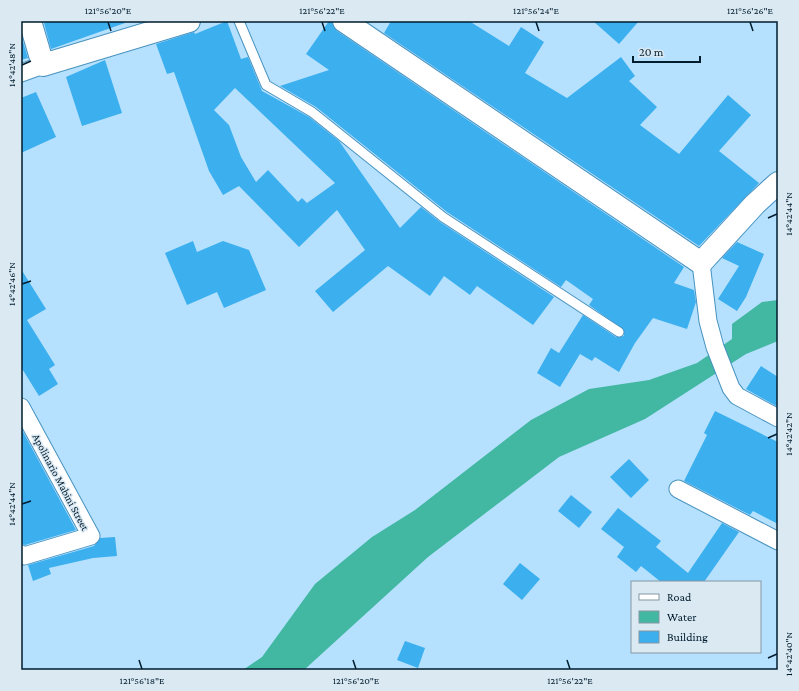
<svg xmlns="http://www.w3.org/2000/svg" width="799" height="691" font-family="'Crimson Pro',serif">
<style>
.water{fill:#42b7a1}
.building{fill:#3cafef;fill-rule:evenodd}
.lines{fill:none;stroke-linecap:round;stroke-linejoin:round}
.lane-casing{stroke:#4893c0;stroke-width:11}
.street-casing{stroke:#4893c0;stroke-width:19}
.secondary-casing{stroke:#4893c0;stroke-width:24}
.lane{stroke:#fff;stroke-width:9}
.street{stroke:#fff;stroke-width:17}
.secondary{stroke:#fff;stroke-width:22}
.ticks{fill:none;stroke:#001d2e;stroke-width:1.5}
.labels{text-anchor:middle;dominant-baseline:central;stroke-width:3;stroke-linejoin:round;paint-order:stroke}
.street-label{font-size:11px;fill:#001d2e;stroke:#dbe9f3}
.neatline{fill:none;stroke:#001d2e;stroke-width:1.5}
.ticks-label{font-size:10px;text-anchor:middle;fill:#001d2e}
</style>
<rect width="100%" height="100%" fill="#b5e1fe"/>
<path class="water" d="M778 300V341L746 354 645 419 559 457 428 557 304 670H243L262 657 315 584 372 537 415 510 531 420 589 389 649 380 697 363 732 339V324L762 302Z"/>
<g class="building">
<path d="M50 21H124L125 23 51 49 44 23Z"/>
<path d="M227 21 241 59 248 57 262 91 309 117 339 141 400 228 421 207 440 222 554 297 533 325 477 286 470 295 444 276 430 296 388 266 333 312 315 291 365 250 337 210 299 247 239 186 223 195 209 171 174 72 167 74 156 44 194 32 195 34ZM235 88 253 105 335 183 307 203 302 198 298 202 268 170 256 182 241 157 229 125 214 110Z"/>
<path d="M329 21 332 22 337 31 684 267 674 283 694 290 696 302 687 329 653 318 635 343 619 372 595 357 592 361 580 354 560 387 537 373 551 348 559 353 583 315 616 337 624 336V330L589 305 593 299 566 280 561 287 447 212 316 107 280 86 329 70 306 54Z"/>
<path d="M391 21H469L509 46 521 27 544 42 525 73 567 98 621 57 635 76 629 81 657 107 640 125 679 154 728 95 751 115 719 151 759 183 699 246 384 33Z"/>
<path d="M593 21H639L619 44Z"/>
<path d="M21 35 28 58 21 60Z"/>
<path d="M105 60 122 113 82 126 66 77Z"/>
<path d="M36 92 56 137 21 153V98Z"/>
<path d="M193 241 197 252 223 241 249 250 266 290 224 308 217 292 187 305 165 253Z"/>
<path d="M737 242 764 254 746 297 737 311 718 299 739 266 722 258Z"/>
<path d="M21 269 46 309 27 320 55 365 49 369 58 384 39 396 21 367Z"/>
<path d="M761 366 778 377V407L746 389Z"/>
<path d="M715 411 778 442V524L753 511 750 515 684 481 707 435 704 433Z"/>
<path d="M21 428 76 530 25 545 21 544Z"/>
<path d="M629 459 649 480 631 498 610 477Z"/>
<path d="M571 495 592 512 579 528 558 511Z"/>
<path d="M618 508 661 541 656 547 688 573 722 523 739 532 704 582H661L641 566 636 572 617 557 624 547 601 529Z"/>
<path d="M115 537 117 556 93 558 49 568 51 574 33 581 28 565 94 546 100 538Z"/>
<path d="M520 563 540 579 522 600 503 584Z"/>
<path d="M405 641 425 648 418 668 397 660Z"/>
</g>
<g class="lines">
<g class="lane-casing">
<path id="lane" d="M239 21 266 85 312 112 443 217 619 332"/>
</g>
<g class="street-casing">
<g id="street">
<path d="M21 73 43 65"/>
<path d="M701 263 708 321 715 347 731 388 737 396 778 418"/>
<path d="M21 407 91 536 24 556 21 554"/>
<path d="M678 489 778 541"/>
</g>
</g>
<g class="secondary-casing">
<g id="secondary">
<path d="M30 21 43 65 189 21"/>
<path d="M344 21 701 263 755 204 778 183"/>
</g>
</g>
<use href="#lane" class="lane"/>
<use href="#street" class="street"/>
<use href="#secondary" class="secondary"/>
</g>
<path class="ticks" d="M108 22 111 31M322 22 325 31M536 22 539 31M750 22 753 31M22 65 31 61M768 218 777 214M22 284 31 281M768 438 777 434M22 504 31 501M768 658 777 654M139 660 142 669M353 660 356 669M567 660 570 669"/>
<g class="labels">
<g class="street-label">
<text transform="translate(61 482) rotate(62)">Apolinario Mabini Street</text>
</g>
</g>
<rect width="799" height="691" fill="none" stroke="#dbe9f3" stroke-width="44"/>
<rect x="631" y="581" width="130" height="72" fill="#dbe9f3" stroke="#8397a4"/>
<rect x="639" y="594" width="20" height="6" fill="#ffffff" stroke="#8397a4"/>
<text x="667" y="601" font-size="12" fill="#001d2e">Road</text>
<rect x="639" y="611" width="20" height="12" fill="#42b7a1" stroke="#8397a4"/>
<text x="667" y="621" font-size="12" fill="#001d2e">Water</text>
<rect x="639" y="631" width="20" height="12" fill="#3cafef" stroke="#8397a4"/>
<text x="667" y="641" font-size="12" fill="#001d2e">Building</text>
<path d="M633 56v6h67v-6" fill="none" stroke="#001d2e" stroke-width="2"/>
<text x="639" y="56" font-size="12" fill="#001d2e" stroke="#dbe9f3" stroke-width="3" paint-order="stroke">20 m</text>
<rect x="22" y="22" width="755" height="647" class="neatline"/>
<g class="ticks-label">
<text x="108" y="14">121°56'20"E</text>
<text x="322" y="14">121°56'22"E</text>
<text x="536" y="14">121°56'24"E</text>
<text x="750" y="14">121°56'26"E</text>
<text transform="translate(11 65) rotate(-90)" y="4">14°42'48"N</text>
<text transform="translate(788 214) rotate(-90)" y="4">14°42'44"N</text>
<text transform="translate(11 284) rotate(-90)" y="4">14°42'46"N</text>
<text transform="translate(788 434) rotate(-90)" y="4">14°42'42"N</text>
<text transform="translate(11 504) rotate(-90)" y="4">14°42'44"N</text>
<text transform="translate(788 654) rotate(-90)" y="4">14°42'40"N</text>
<text x="142" y="684">121°56'18"E</text>
<text x="356" y="684">121°56'20"E</text>
<text x="570" y="684">121°56'22"E</text>
</g>
</svg>
